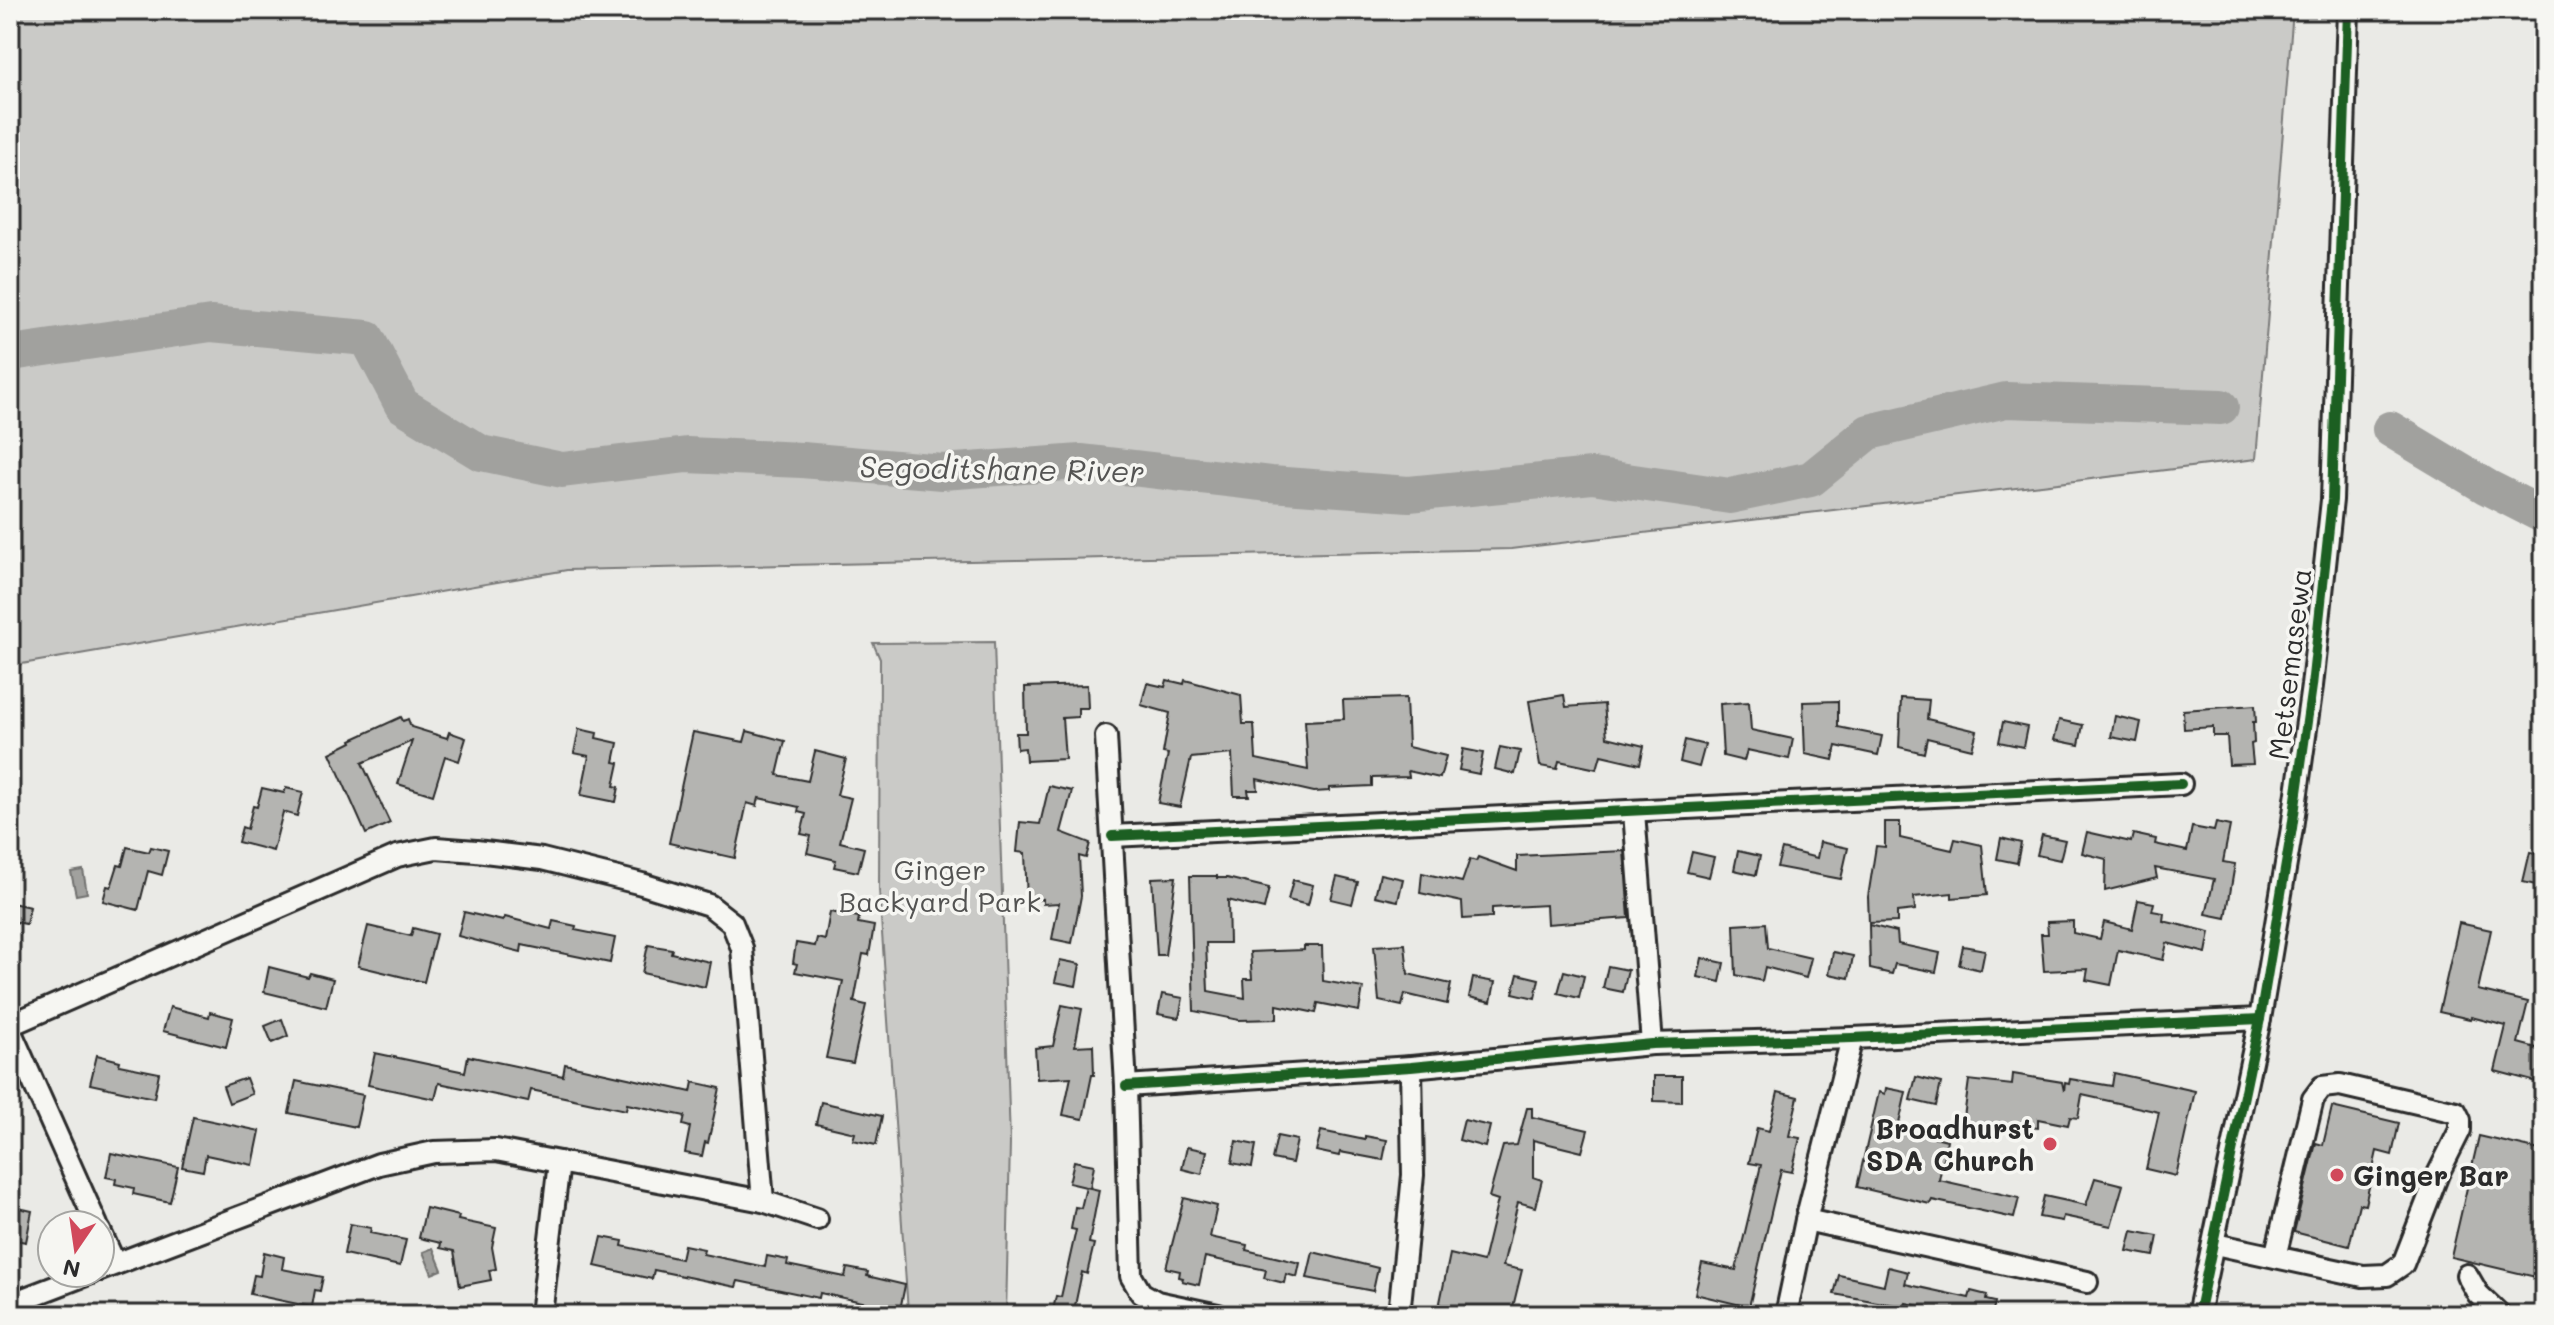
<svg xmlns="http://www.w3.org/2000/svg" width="2554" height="1325" font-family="Mali,sans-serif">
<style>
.green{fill:#cacac7;stroke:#7a7a79;stroke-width:2}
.water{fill:#a1a19e;stroke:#727270;stroke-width:2}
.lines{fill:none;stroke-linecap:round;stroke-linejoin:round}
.river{stroke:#a1a19e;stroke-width:36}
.building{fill:#b4b4b1;stroke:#2b2b2b;stroke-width:2}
.minor-casing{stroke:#2b2b2b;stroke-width:26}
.minor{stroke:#f6f6f2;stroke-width:20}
.cycleway-casing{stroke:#f6f6f2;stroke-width:15}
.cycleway{stroke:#1b5e20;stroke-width:10}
.poi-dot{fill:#d1495b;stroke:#f6f6f2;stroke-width:3}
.labels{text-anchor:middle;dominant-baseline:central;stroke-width:7;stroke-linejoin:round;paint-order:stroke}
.street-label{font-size:28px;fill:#2b2b2b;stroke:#f6f6f2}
.park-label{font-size:28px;fill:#535352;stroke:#f6f6f2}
.poi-label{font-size:28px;font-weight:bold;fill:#2b2b2b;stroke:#f6f6f2;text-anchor:end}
.water-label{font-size:30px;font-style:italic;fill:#545453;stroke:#f6f6f2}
</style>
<rect width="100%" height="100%" fill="#eaeae6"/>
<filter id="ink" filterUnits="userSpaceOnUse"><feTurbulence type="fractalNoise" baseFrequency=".0125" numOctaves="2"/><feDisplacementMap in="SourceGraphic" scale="16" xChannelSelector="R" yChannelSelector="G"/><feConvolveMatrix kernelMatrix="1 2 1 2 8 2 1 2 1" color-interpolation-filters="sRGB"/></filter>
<g filter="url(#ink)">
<g class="green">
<path d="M10 10H2293L2256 459 1511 549 567 570 10 666Z"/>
<path d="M994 642 1010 1143 1006 1315H906L908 1312 879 889 880 659 873 643Z"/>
</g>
<g class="water">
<path d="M83 870 87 893 76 895 71 872Z"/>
<path d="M433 1248 442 1270 432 1274 423 1252Z"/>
</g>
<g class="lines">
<g class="river">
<path d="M10 355 18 352 211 324 367 338 402 405 481 453 562 470 687 455 802 460 942 472 1081 462 1271 484 1409 494 1592 476 1730 496 1811 479 1869 432 2006 400 2221 407"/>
<path d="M2390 429 2487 487 2544 516"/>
</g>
</g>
<g class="building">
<path d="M1167 680 1184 684 1185 680 1241 695 1243 724H1254L1256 759 1308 770 1305 721 1344 719 1343 700 1406 698 1408 747 1446 756 1440 778 1408 771 1409 777 1372 778V786L1329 788V791L1314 792 1257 779 1258 790H1248L1249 796H1234L1232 754 1191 758 1180 807 1158 803 1168 754 1163 753 1170 713 1141 705 1147 683 1165 687Z"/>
<path d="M1087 685 1088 708H1078V717L1062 718 1065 759 1026 761 1025 748 1017 749 1016 733H1026L1025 687Z"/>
<path d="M1564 695 1566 707 1604 704 1607 737 1644 746 1640 764 1601 755 1597 769 1559 761 1557 769 1540 766 1529 701Z"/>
<path d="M1901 698 1929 700 1927 719 1977 731 1972 749 1927 738 1924 753 1899 747Z"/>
<path d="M1838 701V727L1882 736 1878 755 1836 746 1833 760 1805 754 1803 702Z"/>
<path d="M1749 702 1751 730 1793 739 1789 759 1747 750 1744 761 1723 756 1720 704Z"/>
<path d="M2255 705 2256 722H2253L2254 743 2251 744 2253 764 2229 765 2227 736H2213V727L2184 729 2183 710Z"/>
<path d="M2115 716 2141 722 2137 742 2111 737Z"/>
<path d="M401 717 403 721 408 719 411 727 447 738 449 732 466 738 459 761 445 756 433 795 398 784 412 741 362 763 390 823 366 834 330 753 352 742 351 740Z"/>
<path d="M2059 720 2083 725 2079 745 2054 740Z"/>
<path d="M2003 722 2027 727 2023 747 1999 742Z"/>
<path d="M579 729 597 733 596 738 618 743 614 762 619 763 614 786 619 787 616 802 581 795 589 756 574 753Z"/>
<path d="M747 731 785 741 777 775 808 781 815 751 846 759 837 795 851 798 840 842 864 848 858 872 834 867 836 860 807 853 811 836 801 834 806 814 798 812 799 807 759 798 757 806 747 803 735 858 669 843 693 732 744 742Z"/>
<path d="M1685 740 1705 745 1699 767 1680 762Z"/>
<path d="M1500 747 1520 751 1515 774 1495 769Z"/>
<path d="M1463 749 1483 753 1479 774 1459 770Z"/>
<path d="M1049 786 1072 791 1061 832 1090 843 1086 858 1079 856 1081 896 1072 943 1052 939 1059 903 1043 904V899L1027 901 1025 853 1017 852 1020 822 1040 824Z"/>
<path d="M262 788 284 793 286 788 303 792 297 816 283 812 273 851 238 842 242 827 247 829 253 806 257 807Z"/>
<path d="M1885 822H1900V838L1952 850 1955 839 1982 845 1987 895 1952 898V893L1914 897 1915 910 1897 912V922L1869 923 1868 897 1876 846 1885 847Z"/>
<path d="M2216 823 2230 826 2223 862 2235 864 2226 918 2206 914 2214 879 2155 868 2157 878 2105 891 2106 859 2082 853 2087 832 2131 842 2133 834 2156 839 2155 844 2187 851 2192 827 2214 831Z"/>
<path d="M2042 835 2065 840 2060 860 2037 855Z"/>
<path d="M2001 838 2021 843 2017 863 1997 859Z"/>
<path d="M1820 842 1848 848 1841 879 1777 867 1782 849 1817 858Z"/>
<path d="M127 847 149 852 151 847 168 851 162 875 148 871 138 910 103 901 107 886 111 887 118 865 122 866Z"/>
<path d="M1624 851 1629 918 1547 924 1546 905 1492 908V917L1463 919 1462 902 1420 893 1422 873 1462 882 1470 859 1476 861 1478 857 1517 871V856Z"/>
<path d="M1738 851 1760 856 1756 875 1734 870Z"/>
<path d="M1692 852 1714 857 1709 877 1687 872Z"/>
<path d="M2530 852 2544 855V887L2523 882Z"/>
<path d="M1380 874 1403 879 1398 901 1375 896Z"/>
<path d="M1190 876H1217V878H1227L1269 888 1264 909 1228 900 1229 943H1206L1208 991 1245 998 1244 979H1252L1250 952 1304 950V946H1322L1323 981 1363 988 1359 1011 1318 1003 1316 1013 1277 1005V1019L1239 1020 1194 1011Z"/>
<path d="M1176 877 1165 955H1157L1152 878Z"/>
<path d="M1337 877 1358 882 1352 904 1331 899Z"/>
<path d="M1293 880 1313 885 1308 905 1288 900Z"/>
<path d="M2138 900 2154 903 2152 911 2164 913 2163 921 2210 932 2206 953 2167 943 2163 960 2118 950 2111 985 2086 980 2088 969 2044 971 2041 934H2048L2047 922 2073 921V933L2100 939 2104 922 2132 929Z"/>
<path d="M12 903 30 907 26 924 10 921Z"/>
<path d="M464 912 503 921 505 917 551 929 553 921 576 926 575 930 615 938 610 963 522 945 521 952 458 936Z"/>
<path d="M830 912 859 917 858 923 874 926 869 955 863 954 854 1002 866 1005 853 1063 826 1058 843 981 795 972 797 964 793 963 796 943 815 946 817 938 825 940Z"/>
<path d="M1766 923 1768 948 1811 958 1806 978 1765 967 1762 981 1736 975 1734 925Z"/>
<path d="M2459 923 2491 930 2478 990 2528 1002 2518 1043 2544 1050V1084L2495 1071 2506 1026 2471 1017 2470 1019 2439 1012Z"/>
<path d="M1869 925 1897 932 1898 944 1940 953 1936 972 1895 964 1892 974 1870 969Z"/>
<path d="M368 926 411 936 413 928 436 934 424 982 358 966Z"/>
<path d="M1405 944 1408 974 1451 984 1447 1004 1405 994 1402 1006 1379 1001 1374 946Z"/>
<path d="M648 945 672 949 671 953 710 962 705 987 642 973Z"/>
<path d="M1963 946 1985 950 1981 970 1959 965Z"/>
<path d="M1833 952 1853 956 1849 978 1829 974Z"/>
<path d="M1702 958 1724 963 1720 982 1698 977Z"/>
<path d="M1060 960 1080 964 1076 986 1055 982Z"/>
<path d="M1608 966 1628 970 1623 992 1603 988Z"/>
<path d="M269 967 308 977 310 973 333 979 326 1007 264 992Z"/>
<path d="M1564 971 1584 976 1579 998 1558 993Z"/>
<path d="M1518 974 1539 979 1535 998 1513 993Z"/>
<path d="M1473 978 1495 982 1491 1002 1469 997Z"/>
<path d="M1162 994 1183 998 1179 1018 1158 1014Z"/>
<path d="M1062 1005 1082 1009 1075 1046 1093 1045 1094 1075H1092L1083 1119 1063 1115 1071 1077 1037 1079 1035 1048 1053 1046Z"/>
<path d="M170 1007 209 1017 210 1012 233 1018 226 1047 163 1031Z"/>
<path d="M282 1019 288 1036 272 1043 265 1026Z"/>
<path d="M375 1053 465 1072 468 1056 563 1076 565 1064 691 1092 693 1082 720 1088 708 1143 705 1142 702 1156 685 1153 690 1127 683 1125 685 1116 627 1104 626 1110 531 1090 528 1102 439 1083 435 1099 368 1085Z"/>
<path d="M97 1055 120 1061 119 1065 159 1073 154 1098 90 1084Z"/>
<path d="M2114 1073 2195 1091 2176 1176 2146 1169 2159 1112 2082 1095 2078 1118 2070 1117 2068 1125 2038 1119V1128L1993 1123 1992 1129 1963 1125 1969 1080 2012 1085 2013 1074 2062 1082 2064 1091 2065 1083 2069 1084 2070 1079 2112 1086Z"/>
<path d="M1654 1076H1682V1102L1654 1101Z"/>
<path d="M1916 1077 1941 1083 1936 1106 1910 1100Z"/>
<path d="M246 1078 252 1094 229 1103 223 1086Z"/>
<path d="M296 1081 363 1095 356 1127 289 1113Z"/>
<path d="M1886 1088 1906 1092 1898 1128 1947 1140 1939 1180 2019 1198 2014 1218 1932 1200 1930 1204 1857 1187 1879 1092 1885 1094Z"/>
<path d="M1778 1092 1798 1097 1789 1136 1800 1138 1792 1172 1781 1170 1749 1307 1695 1294 1702 1263 1736 1270 1761 1165 1749 1163 1757 1128 1769 1131Z"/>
<path d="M821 1102 882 1116 876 1145 853 1140 855 1133 816 1124Z"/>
<path d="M2332 1107 2399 1123 2392 1155 2377 1151 2365 1205 2359 1204 2349 1246 2294 1232 2316 1143 2323 1145Z"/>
<path d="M1527 1108H1532V1117L1588 1130 1582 1152 1533 1140V1177L1542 1180 1535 1207 1518 1202 1503 1266 1522 1270 1511 1315H1450L1438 1312 1450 1254 1483 1262 1498 1200 1489 1197 1503 1146 1517 1145Z"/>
<path d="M193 1117 260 1131 253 1165 206 1155 203 1171 182 1167Z"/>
<path d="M1464 1120 1490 1126 1485 1147 1459 1140Z"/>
<path d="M1321 1131 1365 1140V1136L1387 1140 1383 1160 1340 1152 1339 1156 1316 1151Z"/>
<path d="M1277 1136 1297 1140 1292 1163 1272 1159Z"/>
<path d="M2479 1136 2544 1151V1279L2451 1257Z"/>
<path d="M1236 1141 1256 1145 1252 1167 1232 1163Z"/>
<path d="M1187 1147 1207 1151 1202 1174 1182 1169Z"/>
<path d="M111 1153 178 1167 170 1202 133 1194 134 1188 115 1184 116 1179 106 1177Z"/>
<path d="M1074 1161 1094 1165 1090 1188 1069 1183Z"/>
<path d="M2095 1178 2123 1185 2111 1226 2063 1216 2062 1221 2039 1217 2044 1196 2086 1205Z"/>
<path d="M1086 1187 1099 1190 1089 1243 1094 1244 1087 1274 1082 1272 1073 1315H1052L1056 1296 1061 1297 1076 1230 1071 1229 1075 1207 1081 1208Z"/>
<path d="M1184 1198 1217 1206 1210 1237 1247 1245 1246 1250 1300 1263 1297 1277 1286 1274 1284 1283 1264 1278 1266 1270 1205 1257 1199 1285 1182 1281 1183 1278 1179 1277 1180 1271 1166 1268Z"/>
<path d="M10 1206 32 1211 26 1242 10 1239Z"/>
<path d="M426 1208 459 1216 458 1220 496 1228 492 1247 496 1269 489 1270 491 1280 460 1286 454 1251 440 1248 441 1243 419 1238Z"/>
<path d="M350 1224 371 1228 370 1233 406 1240 400 1266 344 1254Z"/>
<path d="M2132 1231 2158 1236 2154 1256 2127 1251Z"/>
<path d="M602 1237 623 1241 622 1246 681 1259 684 1245 704 1249 703 1254 765 1267 767 1256 788 1260 787 1265 845 1277 847 1268 868 1272 867 1276 905 1285 900 1310 820 1293 819 1298 738 1281 736 1287 654 1270 652 1279 595 1266Z"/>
<path d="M264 1252 284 1257 282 1269 323 1277 320 1291 315 1290 312 1307 250 1294 254 1275 260 1276Z"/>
<path d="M1313 1252 1378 1268 1373 1291 1307 1278Z"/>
<path d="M1888 1267 1908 1272 1905 1284 1969 1298 1971 1291 1987 1295 1986 1300 1995 1302 1992 1315H1958L1906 1303 1905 1307 1834 1294 1839 1275 1884 1285Z"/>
</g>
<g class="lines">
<g class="minor-casing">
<g id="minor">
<path d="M1106 736 1126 1086 1131 1276 1141 1293 1157 1302 1218 1315"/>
<path d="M1634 812 1652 1044"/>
<path d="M1112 836 2181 784"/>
<path d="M10 1025 397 856 436 848 476 851 542 859 642 884 709 905 732 923 742 948 763 1201"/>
<path d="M10 1030 97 1225"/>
<path d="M1126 1086 1411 1067 1652 1044 1852 1038 2260 1019"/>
<path d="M1806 1220 2087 1282"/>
<path d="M100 1231 115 1264"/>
<path d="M2215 1244 2363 1276 2387 1275 2403 1264 2438 1174 2460 1130V1120L2456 1112 2340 1085 2322 1087 2313 1099 2275 1257"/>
<path d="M100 1270 379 1164 434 1152 496 1150 763 1201 817 1219"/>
<path d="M2467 1275 2478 1294 2500 1315"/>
<path d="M10 1304 91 1273"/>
<path d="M541 1315 559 1162"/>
<path d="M1399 1315 1413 1175 1411 1067"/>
<path d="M1786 1315 1806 1220 1852 1038"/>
<path d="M2198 1315 2260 1019 2292 828 2312 686 2332 500 2348 10"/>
</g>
</g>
<use href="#minor" class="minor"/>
<g class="cycleway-casing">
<g id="cycleway">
<path d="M1112 836 2181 784"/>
<path d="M1126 1086 1411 1067 1652 1044 1852 1038 2260 1019"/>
<path d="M2198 1315 2260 1019 2292 828 2312 686 2332 500 2348 10"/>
</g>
</g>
<use href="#cycleway" class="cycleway"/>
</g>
</g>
<g class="poi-dot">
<circle cx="2050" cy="1144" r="8"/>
<circle cx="2337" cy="1175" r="8"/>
</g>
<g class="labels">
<g class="street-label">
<text transform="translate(2289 664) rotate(-83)">Metsemasewa</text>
</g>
<g class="park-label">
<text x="940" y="869">Ginger<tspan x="940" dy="32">Backyard Park</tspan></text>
</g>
<g class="poi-label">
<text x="2034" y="1128">Broadhurst<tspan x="2034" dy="32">SDA Church</tspan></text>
<text x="2353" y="1175" text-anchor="start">Ginger Bar</text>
</g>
<g class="water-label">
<text transform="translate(1002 468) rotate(1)">Segoditshane River</text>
</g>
</g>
<rect width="2554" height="1325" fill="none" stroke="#f6f6f2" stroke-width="40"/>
<rect x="20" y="20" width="2514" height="1285" fill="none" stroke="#2b2b2b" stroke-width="3" filter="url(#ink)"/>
<g transform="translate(76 1249) rotate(193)"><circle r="38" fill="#f6f6f2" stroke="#a5a5a2" stroke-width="2"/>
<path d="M0-6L14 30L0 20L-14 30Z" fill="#d1495b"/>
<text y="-12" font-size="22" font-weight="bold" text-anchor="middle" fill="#2b2b2b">N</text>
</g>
</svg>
